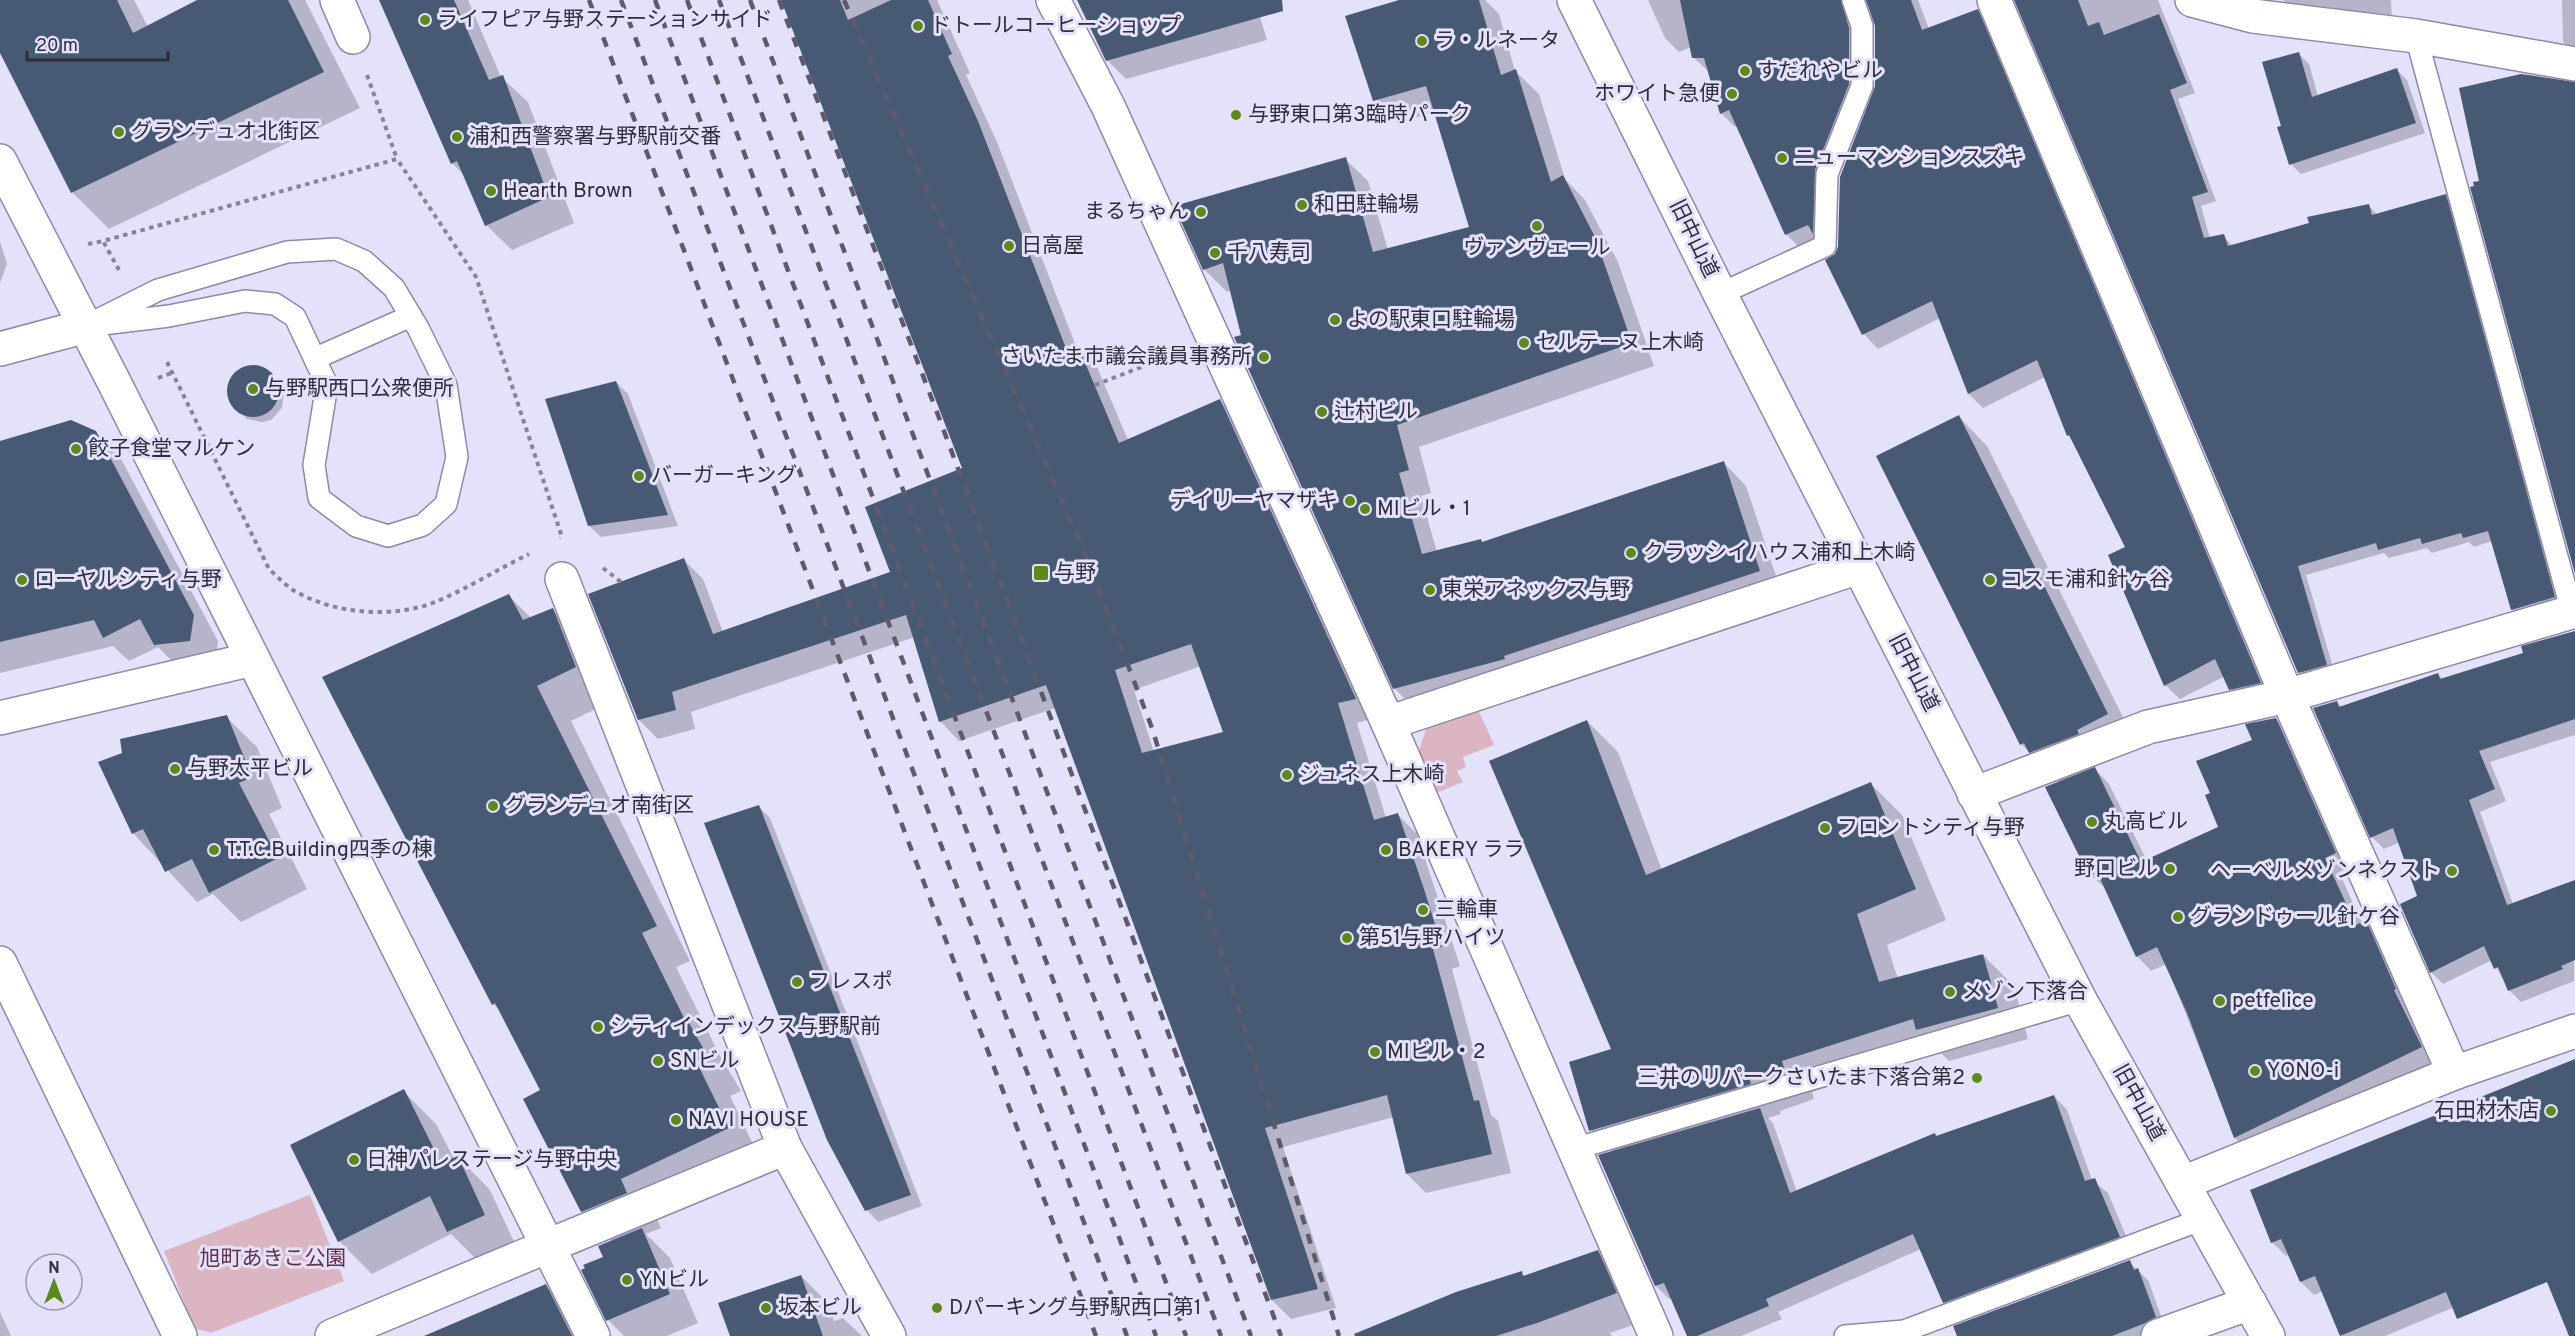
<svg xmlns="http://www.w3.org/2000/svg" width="2575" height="1336" font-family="Overpass,'Noto Sans JP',sans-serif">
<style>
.green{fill:#dbb5c1}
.shadow{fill:#0003;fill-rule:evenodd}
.building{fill:#485974;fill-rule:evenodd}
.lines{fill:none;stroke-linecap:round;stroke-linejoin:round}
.service-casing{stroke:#8e89a8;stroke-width:24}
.minor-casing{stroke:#8e89a8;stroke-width:36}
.tertiary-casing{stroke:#8e89a8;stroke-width:36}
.secondary-casing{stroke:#8e89a8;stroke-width:36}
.path{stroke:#868497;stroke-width:4;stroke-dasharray:4.5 4.5;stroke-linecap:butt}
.service{stroke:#fff;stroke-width:21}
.minor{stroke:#fff;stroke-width:33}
.tertiary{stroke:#fff;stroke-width:33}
.secondary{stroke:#fff;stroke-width:33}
.rail{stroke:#5d5b6b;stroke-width:4.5;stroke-dasharray:10 10;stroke-linecap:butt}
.poi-dot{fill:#5d8919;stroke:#e4e1fb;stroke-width:2}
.labels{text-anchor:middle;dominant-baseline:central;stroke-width:6;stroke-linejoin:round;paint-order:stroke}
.poi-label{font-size:21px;fill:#2f2d39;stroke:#e4e1fb;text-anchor:start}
.street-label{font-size:21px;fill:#2f2d39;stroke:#e4e1fb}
.park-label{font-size:21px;fill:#643044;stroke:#e4e1fb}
</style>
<rect width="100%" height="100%" fill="#e4e1fb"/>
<g class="green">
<path d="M1477 707 1494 745 1463 757 1466 767 1457 771 1463 782 1436 793 1418 754 1429 720Z"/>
<path d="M310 1195 344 1281 211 1333 194 1328 164 1251Z"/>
</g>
<g class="shadow">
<path d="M0 0H134L148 27 200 0H305L360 108 109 229 72 192 0 49Z"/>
<path d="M381 0H468L501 77 528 102 574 223 512 250 486 225 465 176 452 163Z"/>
<path d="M783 0H937L970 73 966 75 997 142 1077 349 1097 367 1128 440 1220 401 1239 420 1374 718 1357 723 1386 818 1397 814 1417 834 1460 966 1452 969 1491 1115 1498 1121 1511 1173 1426 1193 1407 1174 1394 1117 1283 1147 1336 1308 1291 1319 1272 1300 1055 708 959 741 940 721 915 637 691 712 695 729 658 739 639 720 684 560 703 579 723 632 892 573 964 469ZM1201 666 1225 733 1154 752 1134 690Z"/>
<path d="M1079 0H1255L1267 40 1126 79 1107 60Z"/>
<path d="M1404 0H1485L1499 14 1515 71 1539 94 1565 179 1585 200 1618 262 1654 366 1419 447 1431 493 1421 496 1437 552 1483 543 1724 463 1746 486 1782 594 1417 711 1394 688 1243 336 1231 290 1227 292 1204 269 1345 159 1368 181 1388 250 1471 228 1435 112 1397 123 1374 101Z"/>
<path d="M1648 0H1918L1929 29 1977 11 1991 25 2274 697 2245 703 2231 689 2225 676 2180 699 2165 685 2127 548 2074 441 2068 435 2045 377 1983 408 1969 394 1940 318 1878 349 1864 334 1827 260 1836 254 1876 87V25L1868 2 1864 1 1863 44 1829 185 1826 246 1801 249 1786 234 1738 126 1735 127 1721 113 1709 72 1694 58 1691 47 1679 52 1665 38Z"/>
<path d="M2015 0H2158L2195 93 2178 99 2216 201 2201 206 2210 239 2223 236 2233 246 2368 205 2378 215 2445 196 2455 205 2557 583 2552 584 2559 608 2522 619 2512 610 2492 541 2474 547 2469 542 2432 553 2427 548 2389 558 2384 553 2306 575 2335 674 2309 682 2299 672Z"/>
<path d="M2283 0H2391L2392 20 2292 9Z"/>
<path d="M2562 0H2575V52L2563 42Z"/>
<path d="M2299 54 2309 64 2318 96 2397 70 2407 80 2425 133 2301 174 2291 164Z"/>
<path d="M0 241 7 264 0 283Z"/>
<path d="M252 367 268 371 284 392 282 408 271 420 262 422 247 419 231 401 229 385 237 373Z"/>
<path d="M616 382 628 394 678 526 601 537 589 526Z"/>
<path d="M1959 417 1987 446 2136 743 2105 759 2106 762 2093 767 2109 784 2147 861 2220 828 2212 794 2254 740 2276 719 2290 734 2350 868 2339 872 2362 923 2365 922 2380 936 2436 1062 2249 1152 2235 1138 2166 964 2151 971 2137 956 2107 889 2090 875 2060 782 2021 744Z"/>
<path d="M95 432 120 457 218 641 215 665 180 669 158 647 129 661 113 646 0 673V442Z"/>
<path d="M509 596 531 618 553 610 588 644 610 702 571 721 690 961 676 967 719 1054 741 1091 730 1096 762 1163 655 1214 661 1228 646 1234 670 1258 698 1323 667 1336H624L608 1320 605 1258 612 1241 582 1211 542 1091 501 1011 493 1004Z"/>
<path d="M2575 644V735L2490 762 2506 801 2480 812 2513 904 2575 881 2574 981 2521 1002 2509 990 2492 960 2443 984 2431 972 2419 896 2400 842 2384 849 2372 837 2337 702 2342 707 2438 674 2443 679Z"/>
<path d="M226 717 257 747 282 808 269 814 307 889 241 922 213 894 197 902 133 833Z"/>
<path d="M1587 721 1618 752 1662 870 1871 784 1902 815 1946 920 1887 945 1898 979 1983 955 2014 986 2028 1039 1949 1061 1940 1052 1812 1092 1814 1099 1780 1111 1781 1114 1768 1118 1773 1123 1797 1192 1937 1137 2054 1096 2067 1110 2092 1180 2108 1193 2132 1250 1957 1315 1944 1302 1921 1249 1778 1312 1782 1319 1741 1336H1689L1672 1298 1669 1299 1656 1286 1613 1152 1591 1130 1613 1050Z"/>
<path d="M759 807 770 818 922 1206 878 1222 867 1210Z"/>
<path d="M2575 1061V1257L2385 1336H2342L2323 1291 2314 1295 2301 1282 2289 1254 2286 1256 2272 1242 2252 1191Z"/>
<path d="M403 1091 436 1124 454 1159 458 1157 490 1190 517 1248 481 1264 451 1234 372 1274 339 1241Z"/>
<path d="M1598 1252 1620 1275 1641 1322 1610 1333 1612 1336H1390L1521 1273 1525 1277Z"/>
<path d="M2129 1262 2148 1280 2165 1327 2149 1336H1956Z"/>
<path d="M801 1276 828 1303 834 1321 843 1318 862 1336H732Z"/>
<path d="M546 1286 568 1308 582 1336H496Z"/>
<path d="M0 1312 11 1336H0Z"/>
</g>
<g class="building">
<path d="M0 0H117L133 33 197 0H288L324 72 71 193 0 53Z"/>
<path d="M379 0H454L489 80 503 75 549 197 485 226 457 161 451 164Z"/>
<path d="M781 0H840L848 20 891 0H928L952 54 948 56 978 121 1067 351 1078 346 1119 443 1220 399 1356 699 1338 703 1374 820 1398 813 1424 889 1442 947 1433 949 1474 1101 1479 1100 1492 1154 1406 1174 1387 1095 1265 1128 1318 1289 1271 1300 1046 685 939 722 906 615 672 692 676 710 638 720 588 594 684 558 713 634 890 572 865 507 962 468ZM1191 644 1223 732 1142 753 1115 670Z"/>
<path d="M1077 0H1282L1283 11 1106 61Z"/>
<path d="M1399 0H1479L1501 75 1516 69 1551 182 1563 175 1595 237 1632 343 1397 425 1409 470 1399 473 1422 554 1481 539 1482 542 1724 461 1760 571 1504 656 1505 659 1393 689 1234 337 1241 335 1223 263 1203 270 1174 206 1346 157 1373 252 1469 227 1426 86 1373 101 1345 16Z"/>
<path d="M1680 0H1841L1849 28V84L1815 170 1813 234 1808 225 1785 235 1729 110 1720 114 1704 58H1692Z"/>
<path d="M1866 0H1911L1922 30 1978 9 2261 683 2229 690 2215 659 2164 686 2108 555 2125 547 2069 435 2067 436 2037 360 1968 394 1932 301 1862 335 1825 260 1835 254 1838 247 1840 177 1875 86V26Z"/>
<path d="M2014 0H2078L2088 26 2099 22 2104 35 2159 14 2187 83 2170 90 2208 192 2192 197 2204 238 2224 234 2228 246 2309 223 2307 217 2369 204 2372 215 2446 194 2555 597 2511 610 2488 531 2463 538 2461 533 2422 544 2420 538 2378 550 2376 543 2298 566 2327 665 2298 673Z"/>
<path d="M2299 52 2312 97 2397 68 2416 123 2289 165 2277 127 2281 126 2262 62Z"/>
<path d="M2521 74 2575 82V574L2470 187 2474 186 2473 182 2479 181 2459 88Z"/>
<circle cx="253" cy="391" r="26"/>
<path d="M616 381 668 515 588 526 545 399Z"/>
<path d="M1959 415 2108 714 2077 730 2079 734 2029 753 2024 743 2020 745 1876 456Z"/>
<path d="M71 420 96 431 194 615 190 641 154 645 140 619 103 638 94 620 0 642V441Z"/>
<path d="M509 594 523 620 553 608 576 667 537 686 657 926 642 933 687 1024 689 1023 707 1055 696 1061 729 1128 621 1179 627 1193 581 1212 523 1099 540 1090 495 1003 492 1005 322 677Z"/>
<path d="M2575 631V719L2479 751 2495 789 2469 800 2507 905 2575 880V960L2561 966 2563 969 2508 991 2498 967 2494 969 2484 946 2430 973 2400 904 2417 896 2393 828 2370 838 2313 708 2337 701 2339 707 2438 673 2440 679 2523 653 2521 646Z"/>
<path d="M227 715 252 777 239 783 278 858 209 893 192 859 165 872 143 829 132 834 98 762 122 753 120 739Z"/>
<path d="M2276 718 2336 853 2325 858 2356 925 2366 920 2396 989 2394 990 2422 1047 2234 1138 2187 1013 2157 947 2136 957 2097 872 2089 876 2045 787 2095 767 2141 862 2218 827 2205 795 2210 793 2196 761 2252 740 2245 724Z"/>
<path d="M1587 720 1646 875 1871 782 1916 889 1857 914 1879 982 1983 954 1998 1008 1916 1030 1913 1019 1782 1061 1784 1068 1750 1080 1751 1084 1589 1131 1569 1062 1611 1049 1489 761Z"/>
<path d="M759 805 911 1195 865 1211 827 1140 704 823Z"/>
<path d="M2575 1059V1336H2569L2547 1282 2457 1319 2446 1292 2340 1336 2315 1276 2300 1282 2281 1239 2271 1243 2250 1190Z"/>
<path d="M404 1089 441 1163 458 1156 485 1215 447 1232 430 1196 338 1242 290 1145Z"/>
<path d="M2054 1095 2085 1181 2095 1178 2120 1237 1943 1303 1913 1234 1766 1299 1769 1306 1697 1336H1687L1664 1283 1655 1286 1598 1155 1760 1108 1790 1193 1935 1133 1936 1136Z"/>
<path d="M642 1228 670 1294 606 1321 581 1270 585 1268 583 1265 603 1257 598 1246Z"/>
<path d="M1598 1250 1617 1293 1537 1323 1496 1336H1355L1354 1334 1456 1292 1522 1271 1523 1276Z"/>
<path d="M2130 1260 2134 1270 2138 1268 2156 1317 2143 1324 2112 1336H1957L1953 1326Z"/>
<path d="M801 1275 823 1336H730L718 1303Z"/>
<path d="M546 1284 572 1336H424Z"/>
</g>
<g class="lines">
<g class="service-casing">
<g id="service">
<path d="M2416 36 2572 612"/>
<path d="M336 249 364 261 394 288 418 328 446 385 457 457 446 504 423 525 388 536 356 526 319 498 314 465 327 385 295 317 275 304 245 301 169 316 86 326 158 290 287 252Z"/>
<path d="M1720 294 1825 246 1827 174 1862 86V26L1853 0"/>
<path d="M316 358 411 316"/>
<path d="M1574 1149 2080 1000"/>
<path d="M1845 1336 1904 1331 2203 1219"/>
</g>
</g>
<g class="minor-casing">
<g id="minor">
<path d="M337 0 353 37"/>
<path d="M1053 0 1108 106 1388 723 1656 1336"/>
<path d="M1994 0 2287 696 2454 1073"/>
<path d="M2192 0 2253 16 2416 36 2575 64"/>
<path d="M0 161 115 384 593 1336"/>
<path d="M562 579 785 1148"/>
<path d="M0 718 253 659"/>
<path d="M1388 723 1859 567"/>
<path d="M1974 794 2148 727 2287 696 2575 611"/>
<path d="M0 963 180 1336"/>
<path d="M2183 1183 2454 1073 2575 1031"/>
<path d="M548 1246 785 1148 889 1336"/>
<path d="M2158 1336 2250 1303"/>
</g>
</g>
<g class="tertiary-casing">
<path id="tertiary" d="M332 1336 548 1246"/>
</g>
<g class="secondary-casing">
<g id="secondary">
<path d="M1574 0 1720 294 2080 1000 2268 1336"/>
<path d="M0 349 86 326"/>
</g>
</g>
<g class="path">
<path d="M367 75 397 159"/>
<path d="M88 244 103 241"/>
<path d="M119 270 103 241 397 159 476 277 562 537 560 538"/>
<path d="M167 362 269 569C277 576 285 585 293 590 333 614 392 619 435 602 467 589 498 569 529 554"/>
<path d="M158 378 172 373"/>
<path d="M1095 385 1175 354"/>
<path d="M603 568 621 582"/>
</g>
<use href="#service" class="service"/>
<use href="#minor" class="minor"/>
<use href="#tertiary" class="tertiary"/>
<use href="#secondary" class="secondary"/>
<g class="rail">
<path d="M589 0 1096 1336"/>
<path d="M621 0 1127 1336"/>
<path d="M655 0 1156 1336"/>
<path d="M687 0 1186 1336"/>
<path d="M719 0 1221 1336"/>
<path d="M750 0 1251 1336"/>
<path d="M779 0 938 415 1281 1336"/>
<path d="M844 0 1088 561 1152 728 1339 1336"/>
</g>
</g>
<g class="poi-dot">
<circle cx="425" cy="20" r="6"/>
<circle cx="918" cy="26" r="6"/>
<circle cx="1422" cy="41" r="6"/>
<circle cx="1745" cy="71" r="6"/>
<circle cx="1732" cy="94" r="6"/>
<circle cx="1236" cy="115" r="6"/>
<circle cx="119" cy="132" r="6"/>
<circle cx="457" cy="137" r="6"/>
<circle cx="1782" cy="158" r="6"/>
<circle cx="491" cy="191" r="6"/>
<circle cx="1302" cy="205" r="6"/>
<circle cx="1201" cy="212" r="6"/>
<circle cx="1537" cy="226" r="6"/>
<circle cx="1009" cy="246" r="6"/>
<circle cx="1215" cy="253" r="6"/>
<circle cx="1335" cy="320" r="6"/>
<circle cx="1524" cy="343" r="6"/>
<circle cx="1264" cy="357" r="6"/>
<circle cx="253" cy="389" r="6"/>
<circle cx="1322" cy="412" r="6"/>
<circle cx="76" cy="449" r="6"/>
<circle cx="639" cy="476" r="6"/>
<circle cx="1350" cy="501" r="6"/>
<circle cx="1365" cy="509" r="6"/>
<circle cx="1631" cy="553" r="6"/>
<rect x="1033" y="565" width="16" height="16" rx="3"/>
<circle cx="22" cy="580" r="6"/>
<circle cx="1990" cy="580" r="6"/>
<circle cx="1430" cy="590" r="6"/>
<circle cx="175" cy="769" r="6"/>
<circle cx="1287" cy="775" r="6"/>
<circle cx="493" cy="806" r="6"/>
<circle cx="2092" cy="822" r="6"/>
<circle cx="1825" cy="828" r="6"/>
<circle cx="214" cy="850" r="6"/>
<circle cx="1386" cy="850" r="6"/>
<circle cx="2170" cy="869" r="6"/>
<circle cx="2452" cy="871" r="6"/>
<circle cx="1423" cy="910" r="6"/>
<circle cx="2178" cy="917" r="6"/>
<circle cx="1347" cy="938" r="6"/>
<circle cx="797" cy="982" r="6"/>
<circle cx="1950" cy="992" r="6"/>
<circle cx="2220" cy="1001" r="6"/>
<circle cx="598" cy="1027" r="6"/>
<circle cx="1375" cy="1052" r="6"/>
<circle cx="658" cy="1061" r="6"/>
<circle cx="2255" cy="1071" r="6"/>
<circle cx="1977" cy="1078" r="6"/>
<circle cx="2551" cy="1111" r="6"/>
<circle cx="676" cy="1120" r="6"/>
<circle cx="354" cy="1160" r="6"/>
<circle cx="627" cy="1280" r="6"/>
<circle cx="766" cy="1308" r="6"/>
<circle cx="937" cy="1308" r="6"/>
</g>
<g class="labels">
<g class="poi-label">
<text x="437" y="20">ライフピア与野ステーションサイド</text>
<text x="930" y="26">ドトールコーヒーショップ</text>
<text x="1434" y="41">ラ・ルネータ</text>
<text x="1757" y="71">すだれやビル</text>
<text x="1720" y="94" text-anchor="end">ホワイト急便</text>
<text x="1248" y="115">与野東口第3臨時パーク</text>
<text x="131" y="132">グランデュオ北街区</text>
<text x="469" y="137">浦和西警察署与野駅前交番</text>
<text x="1794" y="158">ニューマンションスズキ</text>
<text x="503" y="191">Hearth Brown</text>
<text x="1314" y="205">和田駐輪場</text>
<text x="1189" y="212" text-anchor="end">まるちゃん</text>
<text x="1021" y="246">日高屋</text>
<text x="1537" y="248" text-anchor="middle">ヴァンヴェール</text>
<text x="1227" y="253">千八寿司</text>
<text x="1347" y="320">よの駅東口駐輪場</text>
<text x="1536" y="343">セルテーヌ上木崎</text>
<text x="1252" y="357" text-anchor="end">さいたま市議会議員事務所</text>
<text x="265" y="389">与野駅西口公衆便所</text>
<text x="1334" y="412">辻村ビル</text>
<text x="88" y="449">餃子食堂マルケン</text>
<text x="651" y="476">バーガーキング</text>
<text x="1338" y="501" text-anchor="end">デイリーヤマザキ</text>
<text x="1377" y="509">MIビル・1</text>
<text x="1643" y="553">クラッシイハウス浦和上木崎</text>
<text x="1054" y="573">与野</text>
<text x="34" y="580">ローヤルシティ与野</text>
<text x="2002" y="580">コスモ浦和針ヶ谷</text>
<text x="1442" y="590">東栄アネックス与野</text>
<text x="187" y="769">与野太平ビル</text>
<text x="1299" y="775">ジュネス上木崎</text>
<text x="505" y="806">グランデュオ南街区</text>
<text x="2104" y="822">丸高ビル</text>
<text x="1837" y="828">フロントシティ与野</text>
<text x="226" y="850">T.T.C.Building四季の棟</text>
<text x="1398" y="850">BAKERY ララ</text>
<text x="2158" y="869" text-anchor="end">野口ビル</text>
<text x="2440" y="871" text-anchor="end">ヘーベルメゾンネクスト</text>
<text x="1435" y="910">三輪車</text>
<text x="2190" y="917">グランドゥール針ケ谷</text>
<text x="1359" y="938">第51与野ハイツ</text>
<text x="809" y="982">フレスポ</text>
<text x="1962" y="992">メゾン下落合</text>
<text x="2232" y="1001">petfelice</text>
<text x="610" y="1027">シティインデックス与野駅前</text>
<text x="1387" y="1052">MIビル・2</text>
<text x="670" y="1061">SNビル</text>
<text x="2267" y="1071">YONO-i</text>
<text x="1965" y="1078" text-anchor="end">三井のリパークさいたま下落合第2</text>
<text x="2539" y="1111" text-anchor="end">石田材木店</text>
<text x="688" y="1120">NAVI HOUSE</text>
<text x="366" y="1160">日神パレステージ与野中央</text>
<text x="639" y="1280">YNビル</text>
<text x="778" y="1308">坂本ビル</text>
<text x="949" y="1308">Dパーキング与野駅西口第1</text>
</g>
<g class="street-label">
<text transform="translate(1693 239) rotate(64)">旧中山道</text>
<text transform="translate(1913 673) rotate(63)">旧中山道</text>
<text transform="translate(2138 1103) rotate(61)">旧中山道</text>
</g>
<g class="park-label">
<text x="273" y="1259">旭町あきこ公園</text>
</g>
</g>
<g transform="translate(54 1282)"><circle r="28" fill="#e4e1fb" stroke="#9c99ad" stroke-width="1.5"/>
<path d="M0-4.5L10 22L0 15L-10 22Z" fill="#5d8919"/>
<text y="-9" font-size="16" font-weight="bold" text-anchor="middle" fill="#2f2d39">N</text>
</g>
<path d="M27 51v9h141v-9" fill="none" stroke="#2f2d39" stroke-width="3"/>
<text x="36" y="51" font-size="18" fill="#2f2d39" stroke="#e4e1fb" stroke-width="4.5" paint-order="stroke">20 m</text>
</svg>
